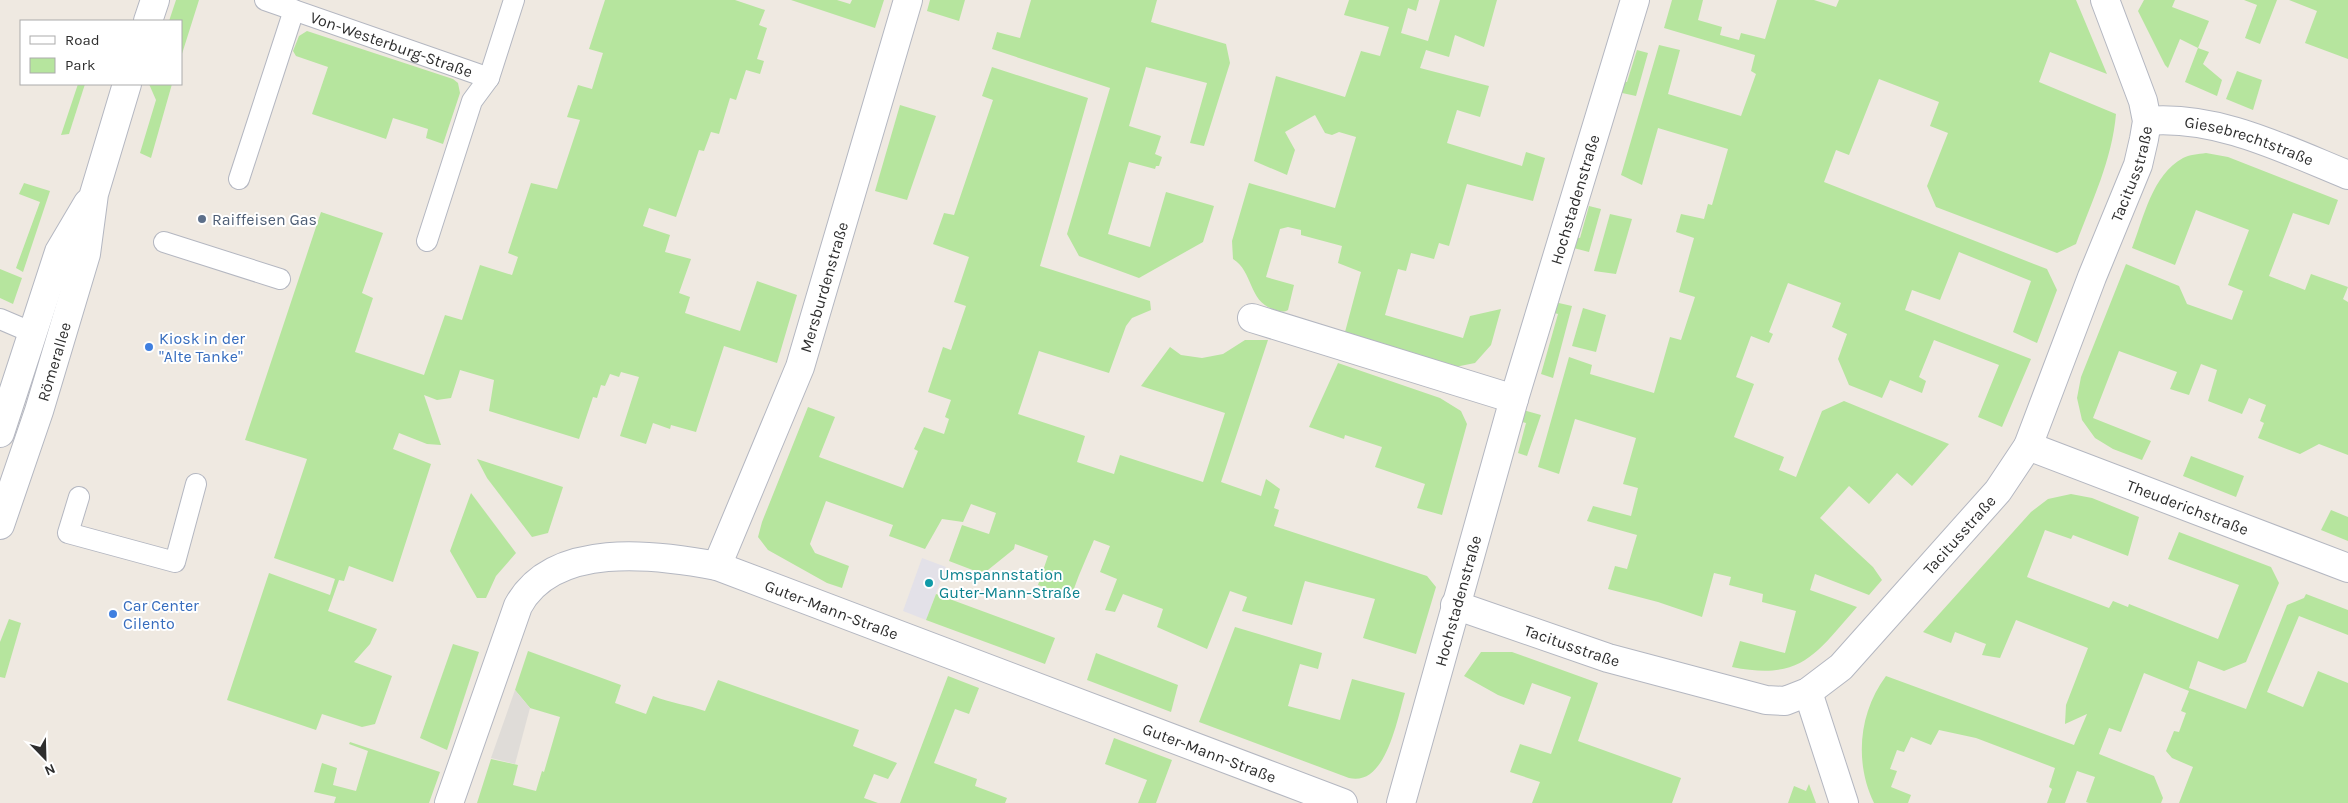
<svg xmlns="http://www.w3.org/2000/svg" width="2348" height="803" font-family="Karla,sans-serif">
<style>
.industrial{fill:#e3e1e8}
.green{fill:#b6e59e}
.plaza{fill:#dfdcd8}
.lines{fill:none;stroke-linecap:round;stroke-linejoin:round}
.service-casing{stroke:#b4b7c1;stroke-width:22}
.minor-casing{stroke:#b4b7c1;stroke-width:30}
.tertiary-casing{stroke:#b4b7c1;stroke-width:30}
.service{stroke:#fff;stroke-width:20}
.minor{stroke:#fff;stroke-width:28}
.tertiary{stroke:#fff;stroke-width:28}
.service-dot{fill:#5c6f8a;stroke:#fff;stroke-width:2}
.shop-dot{fill:#3f7fe0;stroke:#fff;stroke-width:2}
.culture-dot{fill:#0f9aa8;stroke:#fff;stroke-width:2}
.labels{text-anchor:middle;dominant-baseline:central;stroke-width:4;stroke-linejoin:round;paint-order:stroke}
.street-label{font-size:16px;fill:#2e2e2e;stroke:#fff}
.service-label{font-size:16px;fill:#4e5e75;stroke:#fff;text-anchor:start}
.shop-label{font-size:16px;fill:#366cbe;stroke:#fff;text-anchor:start}
.culture-label{font-size:16px;fill:#0d838f;stroke:#fff;text-anchor:start}
</style>
<rect width="100%" height="100%" fill="#efe9e1"/>
<path class="industrial" d="M922 558 946 567 926 620 903 611Z"/>
<g class="green">
<path d="M176 0H199L181 57V21H169Z"/>
<path d="M605 0H735L765 10 759 25 767 28 757 59 764 61 760 74 746 70 736 100 730 98 719 134 711 132 704 151 699 150 676 217 649 208 643 226 670 235 665 252 691 259 679 293 690 297 685 313 740 331 757 281 797 295 777 363 724 346 696 432 671 425 670 429 653 423 646 444 620 436 639 377 621 372 619 377 610 374 605 386 601 385 597 398 593 397 579 439 489 411 494 380 460 370 451 398 437 400 424 395 441 445 427 444 399 433 393 449 431 464 393 582 349 566 344 581 339 580 328 611 377 629 370 644 354 662 392 676 375 724 362 727 322 714 316 730 227 700 269 573 330 595 335 579 274 558 307 459 245 440 321 212 383 233 362 293 373 298 355 352 424 375 445 315 462 320 480 265 512 275 518 257 508 253 531 183 557 189 580 120 567 117 578 85 592 89 603 53 589 49Z"/>
<path d="M791 0H837L850 4 852 0H884L875 28Z"/>
<path d="M930 0H965L959 21 927 11Z"/>
<path d="M1031 0H1157L1151 22 1226 44 1230 63 1204 146 1190 143 1207 83 1146 67 1129 126 1161 136 1155 154 1162 157 1159 166H1156L1155 169 1129 162 1108 234 1150 247 1166 192 1214 206 1203 242 1139 278 1079 256 1067 234 1110 88 992 49 997 32 1020 38Z"/>
<path d="M1349 0H1419L1416 11 1408 8 1401 33 1428 41 1440 0H1497L1484 47 1455 35 1449 57 1426 50 1420 68 1489 86 1480 117 1457 110 1447 143 1522 166 1526 152 1545 158 1533 201 1467 184 1449 246 1439 243 1434 259 1411 253 1406 271 1398 269 1385 315 1463 338 1470 316 1501 309 1491 345 1475 363 1450 368 1345 332 1361 272 1338 263 1342 246 1301 235V230L1288 227 1280 229 1266 277 1294 285 1288 310C1283 313 1278 311 1273 309 1249 302 1253 271 1233 259L1232 241 1249 183 1335 208 1356 137 1339 132 1332 135 1325 133 1315 115 1285 132 1295 150 1287 175 1254 161 1276 76 1345 97 1361 51 1380 56 1389 27 1344 15Z"/>
<path d="M1672 0H1703L1698 20 1722 27 1720 35 1739 40 1741 33 1765 39 1777 0H1814L1836 7 1839 0H2076L2107 74 2050 52 2039 82 2116 114C2112 160 2092 201 2076 244L2057 253 1936 207 1927 186 1948 133 1930 126 1939 102 1879 79 1849 155 1836 150 1824 182 2047 269 2057 290 2037 343 2013 332 2031 281 1959 252 1940 300 1912 290 1905 310 2031 359 2002 427 1978 417 1999 365 1934 340 1919 377 1926 381 1922 393 1890 380 1882 398 1849 385 1838 359 1847 334 1832 327 1841 303 1788 283 1769 332 1773 334 1769 343 1751 336 1736 377 1754 384 1734 437 1784 457 1779 470 1796 477 1822 411 1844 401 1949 444 1912 486 1897 473 1869 504 1849 486 1820 518 1873 567 1882 580 1869 595 1815 574 1810 590 1857 607C1815 655 1801 681 1732 667L1740 641 1785 653 1796 611 1762 602 1763 594 1729 585 1731 577 1714 573 1702 617 1658 602 1608 589 1615 566 1627 569 1637 535 1587 521 1593 506 1631 516 1638 488 1623 484 1636 438 1575 419 1559 474 1538 467 1569 357 1592 365 1590 374 1654 393 1670 337 1681 340 1695 297 1679 292 1694 238 1676 232 1681 214 1704 219 1708 204 1712 205 1728 149 1658 128 1642 185 1621 175 1659 45 1680 50 1668 94 1741 116 1756 74 1751 71 1755 55 1664 28Z"/>
<path d="M2144 0H2175L2172 7 2209 21 2198 48 2209 52 2203 64 2222 80 2217 96 2185 82 2198 48 2180 39 2168 68 2165 65 2138 11Z"/>
<path d="M2244 0H2277L2260 44 2245 38 2257 5Z"/>
<path d="M2289 0H2348V59L2305 43 2317 11Z"/>
<path d="M307 31 453 79 458 83 460 93 443 144 426 138 428 129 393 118 386 139 312 114 328 67 296 56 293 51 299 36Z"/>
<path d="M1637 50 1648 53 1636 96 1613 91 1616 80 1627 82Z"/>
<path d="M992 67 1088 98 1040 266 1150 301 1151 310 1132 318 1126 326 1109 373 1039 351 1018 414 1085 436 1077 462 1114 474 1120 455 1203 482 1225 413 1141 386 1170 347 1181 355 1202 358 1223 354 1245 340H1268L1221 482 1261 496 1266 479 1280 489 1274 508 1279 510 1274 526 1427 576 1436 587 1416 654 1363 638 1375 599 1305 581 1292 625 1242 611 1247 597 1230 591 1207 649 1157 627 1163 609 1123 594 1115 612 1105 610 1117 579 1100 572 1110 546 1094 540C1086 559 1077 578 1071 598L1038 585 1048 556 1015 544 1014 549 983 574 949 561 962 525 989 534 996 513 971 504 963 522 942 519 925 549 889 536 893 525 826 501 810 544 815 553 849 566 842 588 827 583 768 550 758 537 762 522 808 407 835 417 819 457 903 488 918 451 914 449 924 427 944 434 949 419 945 417 951 400 928 392 943 347 951 350 966 306 954 302 969 257 933 244 944 213 954 215 993 100 982 96Z"/>
<path d="M2237 71 2262 80 2253 110 2226 99Z"/>
<path d="M78 84H85L69 134 61 135Z"/>
<path d="M149 84H172L151 158 140 153 156 100Z"/>
<path d="M900 105 936 116 907 200 875 191Z"/>
<path d="M2206 153 2228 157 2338 200 2329 225 2293 213 2269 276 2305 290 2311 274 2348 287 2343 299 2348 302V455L2319 444 2300 454 2258 438 2264 423 2260 421 2266 405 2249 398 2242 414 2208 401 2217 370 2201 364 2189 395 2170 389 2177 372 2119 351 2093 418 2151 441 2142 460 2113 449 2095 438 2082 420 2077 398 2081 377 2126 264 2179 286 2187 304 2232 320 2243 291 2228 285 2249 230 2196 210 2175 265 2132 248C2144 217 2152 175 2183 158 2189 155 2198 154 2206 153Z"/>
<path d="M24 183 50 191 23 272 16 268 40 202 19 194Z"/>
<path d="M1589 206 1601 209 1589 252 1566 246 1569 236 1580 238Z"/>
<path d="M1610 214 1632 219 1616 274 1594 271Z"/>
<path d="M0 269 22 278 13 304 0 298Z"/>
<path d="M1550 301 1572 306 1553 378 1541 374 1558 314 1547 311Z"/>
<path d="M1583 308 1606 315 1596 352 1572 346Z"/>
<path d="M1338 363 1440 398 1461 411 1467 424 1442 515 1417 508 1425 484 1375 467 1382 447 1345 435 1344 439 1309 427Z"/>
<path d="M1519 409 1541 415 1527 456 1518 453 1526 423 1515 420Z"/>
<path d="M2191 456 2244 476 2236 497 2183 476Z"/>
<path d="M477 459 563 487 548 533 532 537 487 478Z"/>
<path d="M471 493 516 553 496 576 486 598H477L450 551Z"/>
<path d="M2071 494 2092 498 2139 517 2128 556 2073 535 2071 539 2045 530 2027 577 2109 608 2113 601 2128 607 2129 604 2218 639 2239 585 2168 559 2179 532 2271 567 2279 583 2246 662 2224 671 2198 661 2189 688 2246 709 2287 605 2304 598 2306 594 2348 610V635L2299 616 2267 692 2303 707 2318 671 2348 683V803H2179L2193 767 2172 758 2166 751 2174 731 2179 732 2186 713 2181 711 2189 691 2144 673 2121 732 2109 728 2099 754 2154 776 2163 798 2161 803H2089L2086 802 2095 777 2077 771 2065 803H2047L2052 789 2049 787 2055 768 1976 738 1939 730 1931 745 1911 737 1904 752 1897 750 1890 769 1897 771 1891 787 1911 795 1908 803H1874C1854 762 1859 712 1886 676L2074 745 2087 714 2065 724 2066 705 2088 648 2016 620 2000 658 1982 655 1986 644 1955 632 1951 643 1923 632 2031 512 2048 499Z"/>
<path d="M2331 510 2348 517V541L2321 530Z"/>
<path d="M936 594 1055 638 1045 664 926 620Z"/>
<path d="M9 619 21 623 5 678 0 677V642Z"/>
<path d="M1235 627 1322 653 1318 669 1300 664 1288 706 1340 720 1352 679 1405 693C1397 719 1386 787 1349 778L1199 722Z"/>
<path d="M453 644 479 652 447 750 420 738Z"/>
<path d="M528 651 621 685 615 703 646 714 653 696C671 703 688 705 705 711L718 680 859 730 853 746 897 763 888 779 874 774 864 798 878 803H477L491 759 518 765 513 785 536 791 542 771 544 772 560 717 530 708 515 690Z"/>
<path d="M1481 652H1512L1598 683 1578 741 1681 778 1672 803H1532L1540 782 1510 772 1520 744 1551 754 1571 697 1532 683 1524 705 1498 695 1464 676Z"/>
<path d="M1096 653 1178 685 1171 712 1087 680Z"/>
<path d="M948 676 979 688 969 714 955 709 934 763 977 779 975 786 1007 798 1005 803H900Z"/>
<path d="M1114 738 1172 760 1156 803H1138L1147 780 1105 764Z"/>
<path d="M350 742 440 772 429 803H334L336 797 314 792 322 763 337 768 333 785 356 791 368 751 349 744Z"/>
<path d="M1809 784 1816 803H1788L1794 786 1806 791Z"/>
</g>
<path class="plaza" d="M515 690 530 708 515 764 491 758Z"/>
<g class="lines">
<g class="service-casing">
<g id="service">
<path id="s1" d="M265 0 489 78"/>
<path d="M239 179 294 10"/>
<path d="M427 241 472 101 489 78 514 0"/>
<path d="M164 242 280 279"/>
<path d="M0 319 33 333"/>
<path d="M79 497 68 533 175 562 196 484"/>
</g>
</g>
<g class="minor-casing">
<g id="minor">
<path id="s2" d="M2147 121C2217 115 2284 149 2348 175"/>
<path d="M1252 318 1514 399"/>
<path id="s3" d="M2028 446 2348 568"/>
<path id="s4" d="M717 566 800 367 908 0"/>
<path id="s5" d="M1455 605 1608 658 1766 700 1785 701 1808 692 1841 667 1998 491 2028 446 2092 277 2138 165 2144 139 2147 121 2143 101 2105 0"/>
<path d="M1808 692 1844 803"/>
<path id="s6" d="M449 803 518 606C553 541 655 554 717 566L1343 803"/>
<path id="s7" d="M1401 803 1514 399 1635 0"/>
</g>
</g>
<g class="tertiary-casing">
<g id="tertiary">
<path d="M148 21 155 0"/>
<path d="M0 433 59 252 88 203"/>
<path id="s8" d="M0 525 39 411 86 254 94 194 127 84"/>
</g>
</g>
<use href="#service" class="service"/>
<use href="#minor" class="minor"/>
<use href="#tertiary" class="tertiary"/>
</g>
<circle class="service-dot" cx="202" cy="219" r="5"/>
<g class="shop-dot">
<circle cx="149" cy="347" r="5"/>
<circle cx="113" cy="614" r="5"/>
</g>
<circle class="culture-dot" cx="929" cy="583" r="5"/>
<g class="labels">
<g class="street-label">
<text stroke="none"><textPath href="#s1" startOffset="134">Von-Westerburg-Straße</textPath></text>
<text stroke="none"><textPath href="#s2" startOffset="105">Giesebrechtstraße</textPath></text>
<text stroke="none"><textPath href="#s5" startOffset="992">Tacitusstraße</textPath></text>
<text stroke="none"><textPath href="#s7" startOffset="628">Hochstadenstraße</textPath></text>
<text stroke="none"><textPath href="#s4" startOffset="299">Mersburdenstraße</textPath></text>
<text stroke="none"><textPath href="#s8" startOffset="172">Römerallee</textPath></text>
<text stroke="none"><textPath href="#s3" startOffset="171">Theuderichstraße</textPath></text>
<text stroke="none"><textPath href="#s5" startOffset="588">Tacitusstraße</textPath></text>
<text stroke="none"><textPath href="#s7" startOffset="210">Hochstadenstraße</textPath></text>
<text stroke="none"><textPath href="#s6" startOffset="548">Guter-Mann-Straße</textPath></text>
<text stroke="none"><textPath href="#s5" startOffset="124">Tacitusstraße</textPath></text>
<text stroke="none"><textPath href="#s6" startOffset="952">Guter-Mann-Straße</textPath></text>
</g>
<g class="service-label">
<text x="212" y="219">Raiffeisen Gas</text>
</g>
<g class="shop-label">
<text x="159" y="338">Kiosk in der<tspan x="159" dy="18">"Alte Tanke"</tspan></text>
<text x="123" y="605">Car Center<tspan x="123" dy="18">Cilento</tspan></text>
</g>
<g class="culture-label">
<text x="939" y="574">Umspannstation<tspan x="939" dy="18">Guter-Mann-Straße</tspan></text>
</g>
</g>
<rect x="20" y="20" width="162" height="65" fill="#ffffff" stroke="#ababab"/>
<rect x="30" y="36" width="25" height="8" fill="#ffffff" stroke="#ababab"/>
<text x="65" y="45" font-size="15" fill="#2e2e2e">Road</text>
<rect x="30" y="58" width="25" height="15" fill="#b6e59e" stroke="#ababab"/>
<text x="65" y="70" font-size="15" fill="#2e2e2e">Park</text>
<g transform="translate(45 758) rotate(157)" stroke="#ffffff" stroke-width="4" paint-order="stroke">
<path d="M0-4L9 19L0 12L-9 19Z" fill="#2e2e2e"/>
<text y="-8" font-size="14" font-weight="bold" text-anchor="middle" fill="#2e2e2e">N</text>
</g>
</svg>
